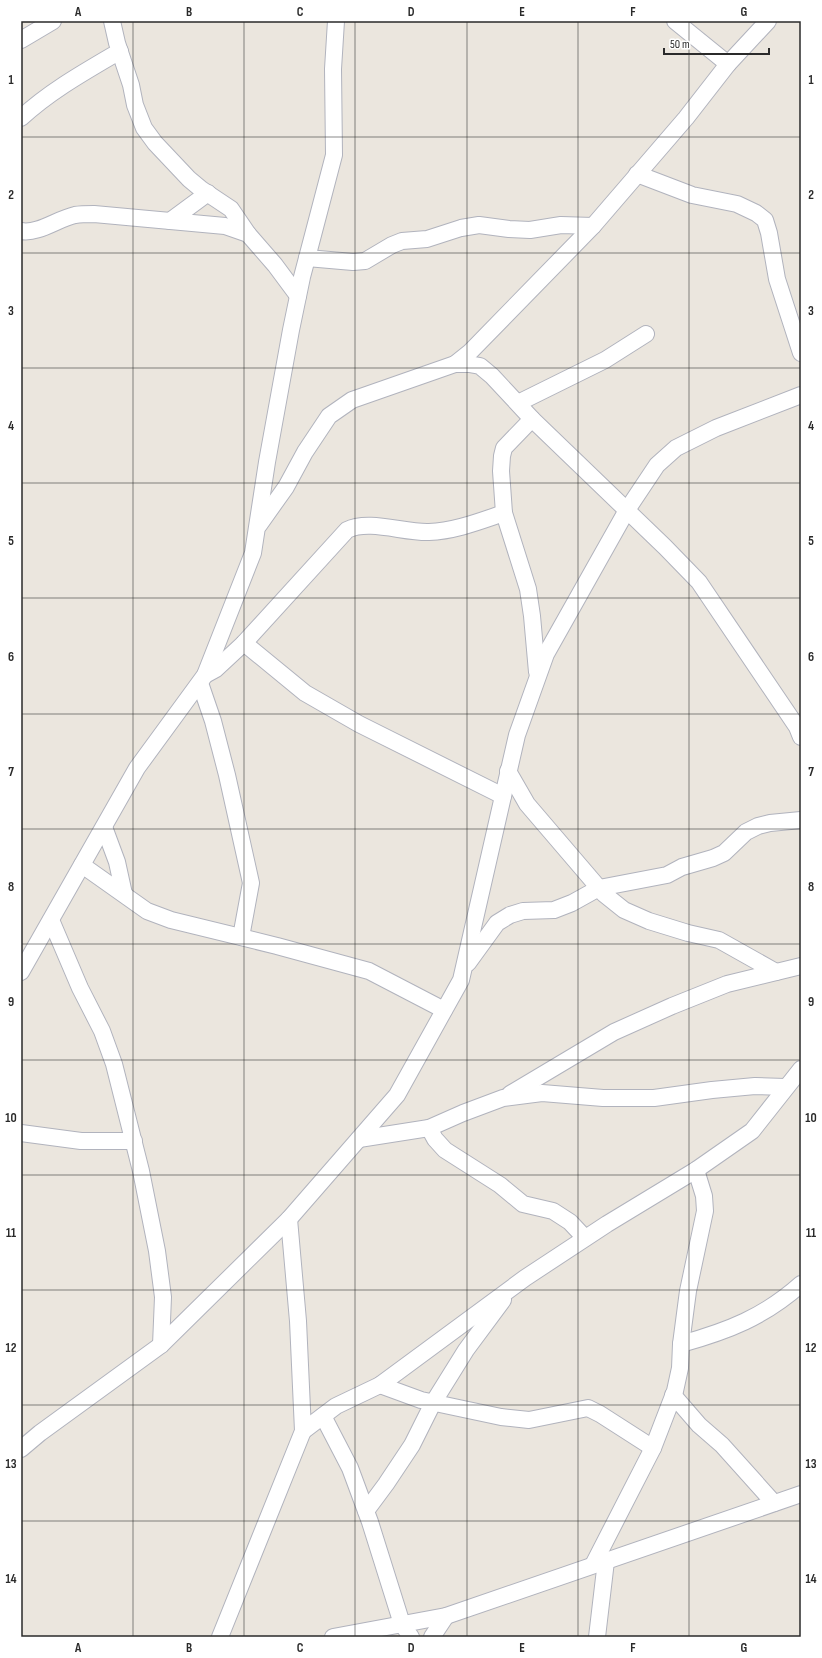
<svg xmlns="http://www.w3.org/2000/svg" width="822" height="1658" font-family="'Sofia Sans Condensed',sans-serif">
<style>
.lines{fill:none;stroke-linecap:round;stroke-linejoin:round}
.street-casing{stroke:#b1b3bd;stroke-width:18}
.street{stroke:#fff;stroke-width:16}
.grid{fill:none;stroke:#2a2a2a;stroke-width:1;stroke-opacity:0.55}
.neatline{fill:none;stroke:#2a2a2a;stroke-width:1.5}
.grid-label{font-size:13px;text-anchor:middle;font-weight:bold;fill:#2a2a2a}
</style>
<rect width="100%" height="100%" fill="#ebe6de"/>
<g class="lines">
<g class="street-casing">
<g id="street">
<path d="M112 21 117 43 131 85 135 105 144 128 155 143 189 179 201 189 231 209 248 234"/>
<path d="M675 21 728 64"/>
<path d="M21 40 53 21"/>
<path d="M21 118C50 91 86 71 120 51"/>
<path d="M637 174 692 195 737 204 756 213 765 220 769 233 777 279 801 353"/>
<path d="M170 221 208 193"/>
<path d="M21 231C39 234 57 219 75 215 81 214 88 214 94 214L225 226 248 234 275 265 298 296"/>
<path d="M307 258 353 262 365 261 392 245 402 241 427 239 461 228 479 225 509 229 530 230 561 225 593 226"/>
<path d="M455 364H469L480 366 492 376 532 419 665 547 699 582 797 727 801 737"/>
<path d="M518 403 605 360 646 334"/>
<path d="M532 419 504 448 502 456 501 471 504 513 528 589 532 616 537 672"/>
<path d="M259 525 286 487 305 452 329 416 352 400 455 364 470 352 593 226 686 118 728 64 768 21"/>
<path d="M244 643 305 693 359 724 503 796"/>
<path d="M205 675 216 669 244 643 347 530C369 519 404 533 429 532 455 531 480 521 504 513"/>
<path d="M200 683 213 721 227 775 251 883 241 937"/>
<path d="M508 771 527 804 604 894 624 910 649 921 688 933 719 940 776 972"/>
<path d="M104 827 117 862 124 894"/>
<path d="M82 865 147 911 171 920 277 946 369 971 444 1010"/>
<path d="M51 920 80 988 102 1031 114 1064 141 1171 157 1251 163 1297 161 1345"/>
<path d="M468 963 497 923 510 915 523 911 554 910 572 903 599 888 667 875 682 867 713 858 724 853 746 832 758 826 770 823 801 820"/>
<path d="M21 972 137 768 205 675 253 553 267 462 291 330 302 277 334 155 333 69 336 21"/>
<path d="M510 1094 614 1032 672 1006 727 984 801 966"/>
<path d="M429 1128 435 1139 445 1150 500 1185 523 1204 553 1211 570 1222 585 1238"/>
<path d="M21 1133 81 1141H134"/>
<path d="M359 1139 429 1128 463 1113 503 1098 542 1093 603 1098H654L712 1090 755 1086 785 1087"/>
<path d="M681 1344C728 1331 764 1317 801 1284"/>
<path d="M380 1385 421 1400 501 1417 529 1420 588 1408 600 1414 653 1448"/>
<path d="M673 1395 699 1425 722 1445 774 1503"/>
<path d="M323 1416 350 1468 370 1522 402 1624 411 1637"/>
<path d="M303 1431 336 1406 380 1385 525 1278 607 1224 696 1170 752 1131 801 1069"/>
<path d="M21 1449 40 1433 161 1345 289 1219 397 1095 461 980 517 735 546 654 627 510 657 465 676 448 716 428 801 395"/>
<path d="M366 1511 386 1484 412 1445 433 1403 466 1350 503 1300"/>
<path d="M593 1565 653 1448 675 1391 680 1368 681 1344 688 1291 705 1211 704 1196 696 1170"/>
<path d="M220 1637 303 1431 298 1321 289 1219"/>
<path d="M333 1637 446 1616 801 1494"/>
<path d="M432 1637 446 1616"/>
<path d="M597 1637 606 1561"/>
</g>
</g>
<use href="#street" class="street"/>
</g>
<path class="grid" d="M133 21V1637M244 21V1637M355 21V1637M467 21V1637M578 21V1637M689 21V1637M21 137H801M21 253H801M21 368H801M21 483H801M21 598H801M21 714H801M21 829H801M21 944H801M21 1060H801M21 1175H801M21 1290H801M21 1405H801M21 1521H801"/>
<rect width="822" height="1658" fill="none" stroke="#ffffff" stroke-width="44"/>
<path d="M664 48v6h105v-6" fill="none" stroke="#2a2a2a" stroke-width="2"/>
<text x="670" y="48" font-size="12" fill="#2a2a2a" stroke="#ffffff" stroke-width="3" paint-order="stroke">50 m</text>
<rect x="22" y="22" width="778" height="1614" class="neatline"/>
<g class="grid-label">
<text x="78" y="16">A</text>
<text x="189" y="16">B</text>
<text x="300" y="16">C</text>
<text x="411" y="16">D</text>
<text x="522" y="16">E</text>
<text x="633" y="16">F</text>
<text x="744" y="16">G</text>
<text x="11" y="84">1</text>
<text x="811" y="84">1</text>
<text x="11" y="199">2</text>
<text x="811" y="199">2</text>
<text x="11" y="315">3</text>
<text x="811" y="315">3</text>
<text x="11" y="430">4</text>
<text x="811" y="430">4</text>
<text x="11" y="545">5</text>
<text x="811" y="545">5</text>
<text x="11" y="661">6</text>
<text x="811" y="661">6</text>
<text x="11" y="776">7</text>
<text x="811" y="776">7</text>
<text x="11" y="891">8</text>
<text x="811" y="891">8</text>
<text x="11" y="1006">9</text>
<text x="811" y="1006">9</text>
<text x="11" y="1122">10</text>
<text x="811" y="1122">10</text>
<text x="11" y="1237">11</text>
<text x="811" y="1237">11</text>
<text x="11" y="1352">12</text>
<text x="811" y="1352">12</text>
<text x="11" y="1468">13</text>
<text x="811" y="1468">13</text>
<text x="11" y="1583">14</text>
<text x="811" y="1583">14</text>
<text x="78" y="1652">A</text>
<text x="189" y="1652">B</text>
<text x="300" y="1652">C</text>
<text x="411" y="1652">D</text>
<text x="522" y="1652">E</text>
<text x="633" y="1652">F</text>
<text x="744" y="1652">G</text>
</g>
</svg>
